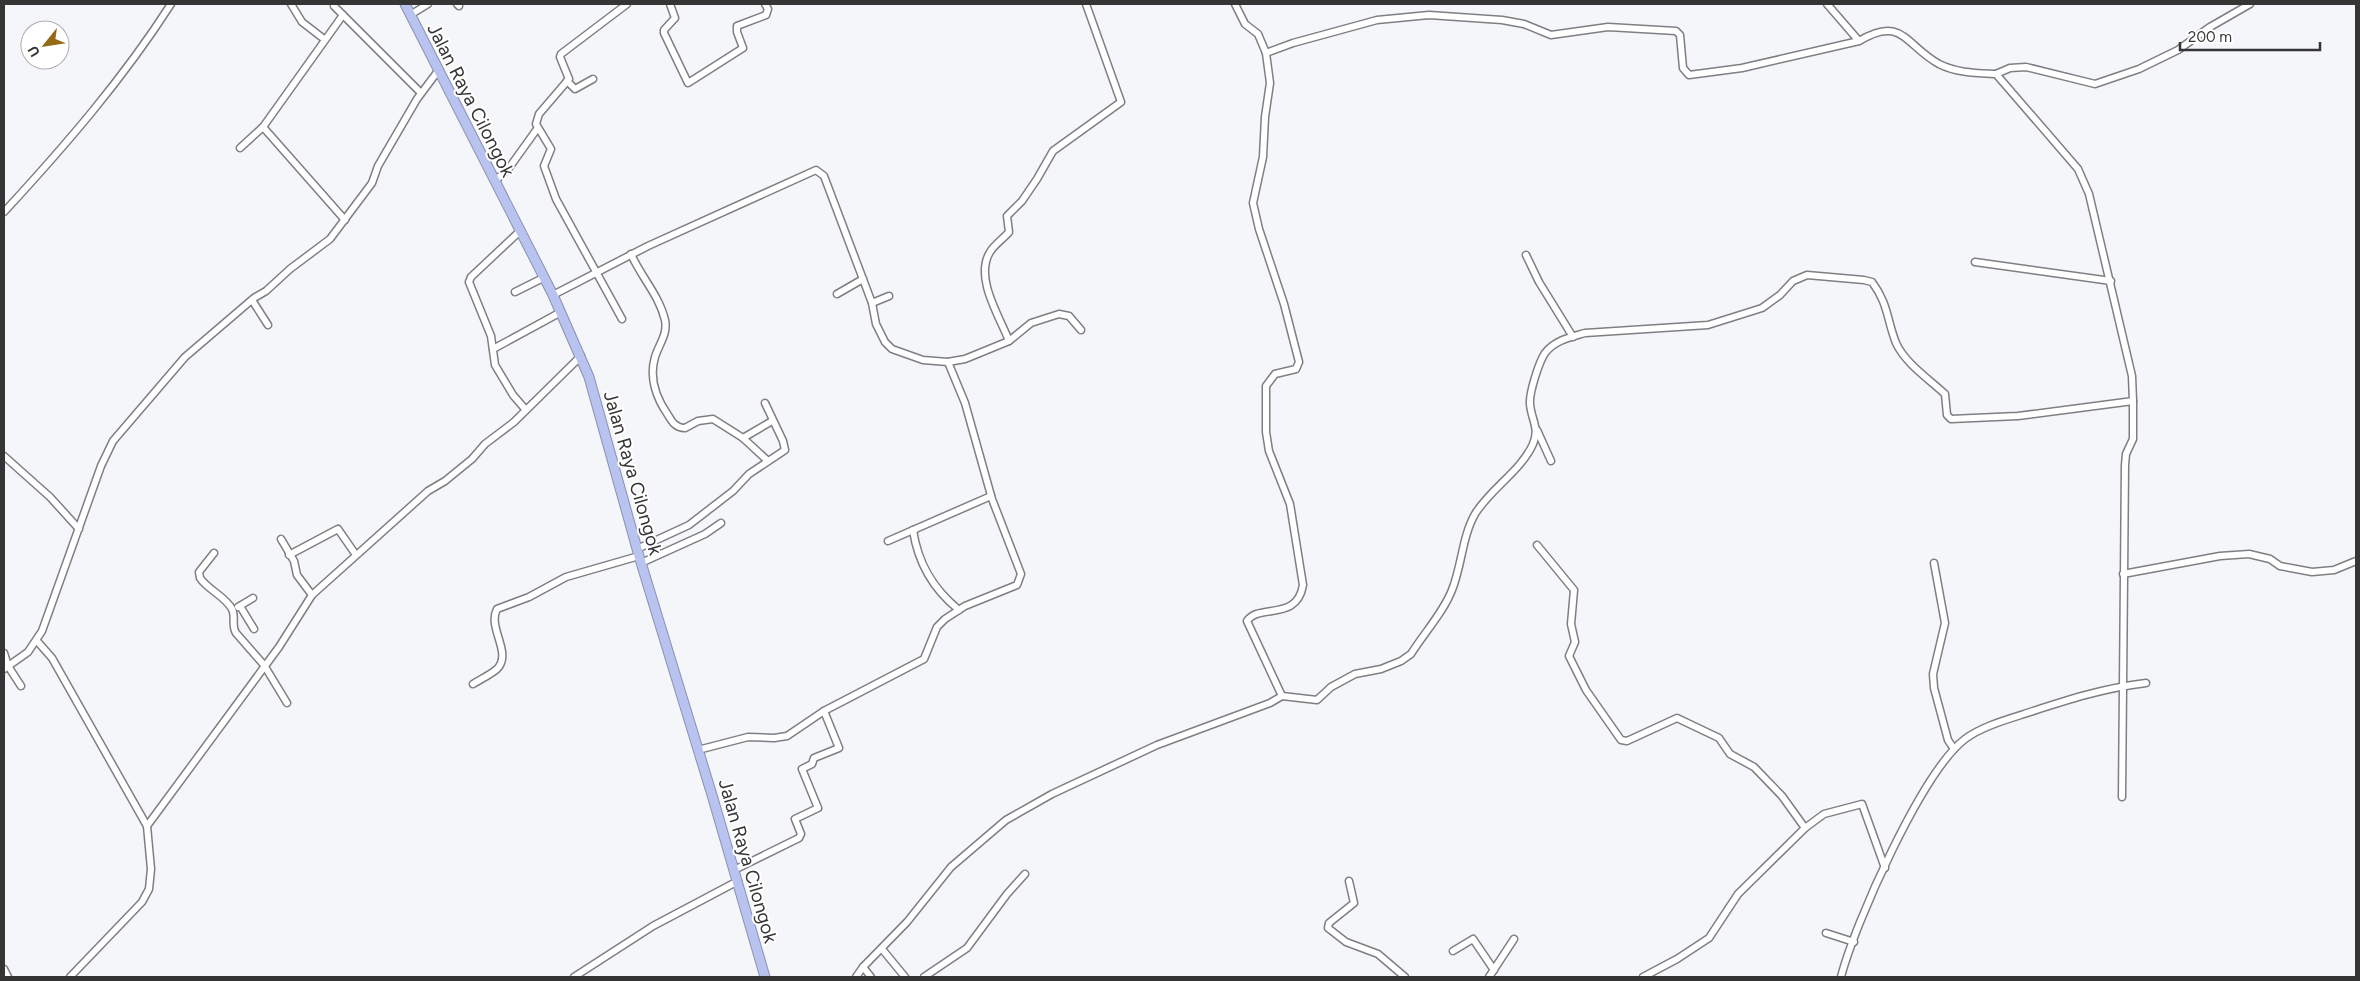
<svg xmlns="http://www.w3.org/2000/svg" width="2360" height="981" font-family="Figtree,sans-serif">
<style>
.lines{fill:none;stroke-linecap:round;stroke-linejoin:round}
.minor-casing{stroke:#7e7f82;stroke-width:9}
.highway-casing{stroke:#8a91af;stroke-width:11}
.minor{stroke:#fff;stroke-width:6}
.highway{stroke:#b8c3f0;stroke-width:9}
.labels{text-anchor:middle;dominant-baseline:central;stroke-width:4;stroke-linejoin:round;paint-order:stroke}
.street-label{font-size:19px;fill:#353536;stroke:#fff}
</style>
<rect width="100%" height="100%" fill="#f5f6fa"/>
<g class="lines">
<g class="minor-casing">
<g id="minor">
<path d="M291 4 302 22 324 39"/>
<path d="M457 4 459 6"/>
<path d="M670 4 675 18 664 30V33L688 83 743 48 737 32V26L766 15 768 9 765 4"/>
<path d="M1235 4 1245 24 1258 34 1266 53"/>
<path d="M334 6 421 93"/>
<path d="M410 15 428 4"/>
<path d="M1996 74 2010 68 2026 67 2095 84 2139 69 2178 50 2210 27 2250 4"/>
<path d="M567 81 575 89 593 79"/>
<path d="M263 127 345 220"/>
<path d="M240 148 263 127 343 15"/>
<path d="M495 181 509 168 537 129"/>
<path d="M4 212C64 147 123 79 171 4"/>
<path d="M520 231 471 277 469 282 491 336 495 365 513 395 525 409"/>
<path d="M631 254C641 277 659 295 665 320 668 334 659 344 655 357 649 377 656 398 668 415 672 422 676 428 685 428L698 421 713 419 743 438 772 421"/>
<path d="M1526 255 1539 282 1573 337"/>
<path d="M1975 262 2111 281"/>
<path d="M515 292 543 278"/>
<path d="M837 294 863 279"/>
<path d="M553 295 648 246 816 170 824 176 872 303 876 324 885 342 892 349 923 360 948 362 965 359 1009 341 1031 323 1059 314 1069 316 1081 330"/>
<path d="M252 300 268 325"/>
<path d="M872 303 889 296"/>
<path d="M622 319 556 199 544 166 551 149 536 124 539 114 569 79 560 57 561 54 627 4"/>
<path d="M1009 341C1000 317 974 278 990 252 994 245 1003 239 1009 232L1007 216 1022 201 1037 179 1053 151 1121 102 1086 4"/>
<path d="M493 349 561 312"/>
<path d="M1537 430 1551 461"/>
<path d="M743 438 768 461"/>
<path d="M4 456 50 497 79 529"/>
<path d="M913 530C918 564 933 589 959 610"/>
<path d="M281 539 294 561 297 575 312 595"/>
<path d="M888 541 991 496"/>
<path d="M1537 545 1574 590 1571 624 1575 642 1569 656 1586 690 1621 740 1627 741 1677 718 1719 738 1730 754 1754 767 1782 796 1805 828 1824 814 1862 804 1885 868"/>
<path d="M637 549 689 525 733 491 749 474 785 450 783 441 765 403"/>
<path d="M214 553 199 572 200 578C208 590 225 596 232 609 236 617 231 625 236 633L264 665 287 703"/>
<path d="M289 555 338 529 356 555"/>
<path d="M641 563 705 534 721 523"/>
<path d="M1934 563 1945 623 1933 674 1934 688 1948 740 1954 749"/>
<path d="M2123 574 2220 556 2249 554 2270 559 2280 566 2312 572 2334 570 2356 561"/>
<path d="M240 606 254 629"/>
<path d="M238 607 253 598"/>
<path d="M37 641 52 658 147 826 151 869 149 889 142 902 70 977"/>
<path d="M4 653 8 666 21 686"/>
<path d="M4 669 28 652 42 631 101 466 113 441 185 357 254 298 266 291 290 269 330 239 372 183 378 166 417 99 438 71"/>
<path d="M473 684C481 679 490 675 497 669 513 653 487 628 497 609L529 597 566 577 639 556"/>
<path d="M1282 696 1317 700 1331 687 1355 674 1381 669 1401 661 1411 654C1424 633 1443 613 1452 590 1462 565 1462 537 1475 514 1491 488 1521 471 1533 444 1540 428 1531 419 1530 404 1529 393 1539 362 1545 353 1555 340 1571 337 1585 333L1708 325 1762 308 1780 295 1793 281 1807 275 1864 280 1872 282C1888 303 1887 320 1896 343 1905 363 1929 379 1945 394L1947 415 1951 419 2018 416 2133 401 2132 376 2089 194 2078 169 1996 74C1976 73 1957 73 1939 64 1905 45 1902 15 1859 41L1827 4"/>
<path d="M698 750 748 737 774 738 787 736 824 711 924 659 937 627 945 619 965 606 1017 585 1021 574 992 499 965 403 948 362"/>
<path d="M2122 797 2125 465 2126 454 2133 439V401"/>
<path d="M147 826 279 647 312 595 428 491 445 481 472 459 485 444 514 422 581 356"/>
<path d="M734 870 799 838 801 834 795 819 818 808 802 769 812 764 814 758 839 748 824 711"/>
<path d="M1349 881 1354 903 1329 923 1328 928 1346 942 1378 954 1405 977"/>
<path d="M1826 933 1854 942"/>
<path d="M882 949 905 977"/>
<path d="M1453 951 1473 939 1494 970"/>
<path d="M863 967 871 977"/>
<path d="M4 969 8 977"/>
<path d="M574 977 653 926 738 881"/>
<path d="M856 977 863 967 907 922 951 867 1006 820 1052 794 1157 745 1270 703 1282 696 1247 621C1259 603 1297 622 1303 585L1290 504 1269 451 1266 432V386L1275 374 1296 369 1299 362 1284 304 1259 229 1253 203 1263 157 1265 117 1270 83 1266 53 1293 43 1377 20 1429 15 1502 20 1524 24 1551 35 1608 27 1676 31 1680 35 1683 68 1689 75 1742 68 1859 41"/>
<path d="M924 977 967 948 1007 894 1025 874"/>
<path d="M1489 977 1514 939"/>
<path d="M1643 977 1677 959 1709 938 1738 894 1805 828"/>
<path d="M1841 977C1855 923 1922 772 1965 739 1981 727 2005 720 2024 714 2064 701 2103 688 2146 683"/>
</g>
</g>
<g class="highway-casing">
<path id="highway" d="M405 4 553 295 589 377 639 556 712 795 765 977"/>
</g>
<use href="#minor" class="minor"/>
<use href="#highway" class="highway"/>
</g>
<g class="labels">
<g class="street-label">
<text transform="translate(471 100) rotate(63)">Jalan Raya Cilongok</text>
<text transform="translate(633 473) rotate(74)">Jalan Raya Cilongok</text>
<text transform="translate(748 861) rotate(74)">Jalan Raya Cilongok</text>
</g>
</g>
<rect width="2360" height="981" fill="none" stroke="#353536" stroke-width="10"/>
<g transform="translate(45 45) rotate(240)"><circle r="24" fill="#ffffff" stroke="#aeaeaf"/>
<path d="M0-4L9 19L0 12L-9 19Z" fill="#966916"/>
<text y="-8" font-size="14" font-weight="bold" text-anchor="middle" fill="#353536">U</text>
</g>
<path d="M2180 42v8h140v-8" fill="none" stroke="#353536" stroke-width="2.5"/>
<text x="2188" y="42" font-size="15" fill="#353536" stroke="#ffffff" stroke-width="4" paint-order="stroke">200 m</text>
</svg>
